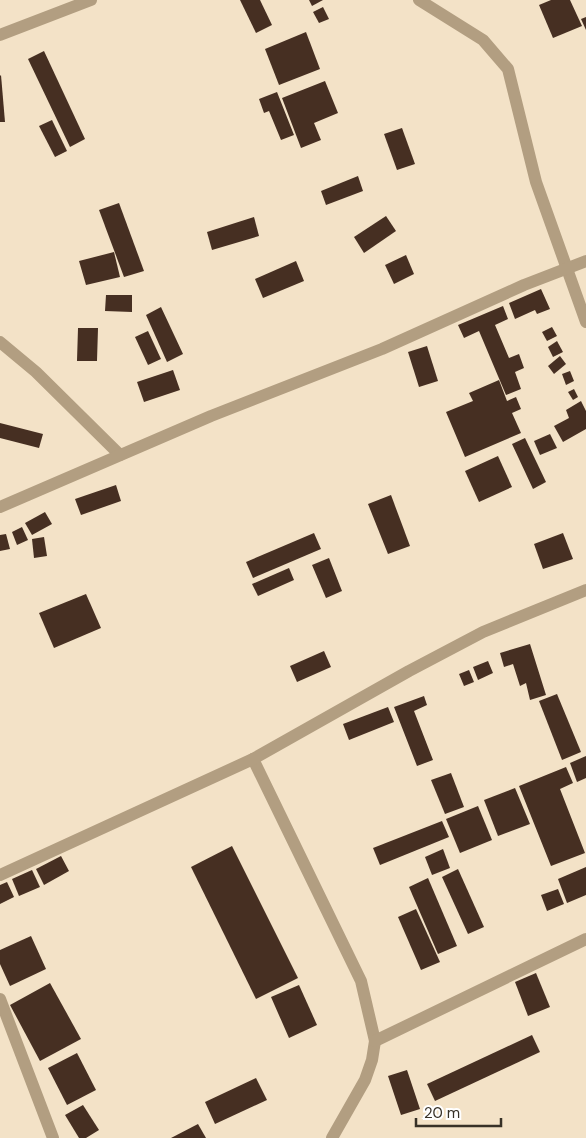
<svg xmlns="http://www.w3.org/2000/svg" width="586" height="1138" font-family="'DM Sans',sans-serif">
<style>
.building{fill:#462f22}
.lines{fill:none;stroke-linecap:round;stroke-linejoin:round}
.minor{stroke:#b29e81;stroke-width:12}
</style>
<rect width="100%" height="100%" fill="#f3e2c7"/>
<g class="building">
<path d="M240 0H260L272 25 256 33Z"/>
<path d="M309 0H323L312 6Z"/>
<path d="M551 0H570L582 26 553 38 539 5Z"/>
<path d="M323 7 329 19 319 23 313 12Z"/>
<path d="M586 17V30L581 19Z"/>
<path d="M306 32 320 69 279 85 265 49Z"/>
<path d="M44 51 85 139 70 147 28 59Z"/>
<path d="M1 75 5 122H0V76Z"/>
<path d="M325 81 338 113 314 123 321 140 301 148 282 98Z"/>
<path d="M277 92 294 135 281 140 269 111 264 113 259 99Z"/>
<path d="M52 120 67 151 55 157 39 126Z"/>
<path d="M402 128 415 164 397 170 384 134Z"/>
<path d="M358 176 363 191 326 205 321 191Z"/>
<path d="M119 203 144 271 124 277 99 210Z"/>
<path d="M386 216 396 231 364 253 354 237Z"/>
<path d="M254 217 259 236 212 250 207 232Z"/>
<path d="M114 252 120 277 86 285 79 261Z"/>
<path d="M406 255 414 274 394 284 385 265Z"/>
<path d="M296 261 304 281 263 298 255 279Z"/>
<path d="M541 289 550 309 537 314 535 310 515 319 509 303Z"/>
<path d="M106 295H132V312L105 311Z"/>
<path d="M503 306 508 319 495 325 509 358 519 354 524 368 515 372 521 389 506 395 479 331 464 338 458 325Z"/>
<path d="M161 307 183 354 167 362 146 315Z"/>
<path d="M552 327 557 336 547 341 542 332Z"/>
<path d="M78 328H98L97 361H77Z"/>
<path d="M148 331 161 359 148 365 135 337Z"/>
<path d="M557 341 563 352 553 357 548 347Z"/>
<path d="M427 346 438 381 419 387 408 352Z"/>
<path d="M560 356 566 364 554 374 548 366Z"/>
<path d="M173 370 180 390 144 402 137 382Z"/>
<path d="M570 371 574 381 566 385 562 374Z"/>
<path d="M499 380 507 401 516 397 521 409 512 413 521 433 465 457 446 412 473 401 469 393Z"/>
<path d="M574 389 578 397 573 400 568 392Z"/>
<path d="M581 401 586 411V429L563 442 554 426 569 418 566 410Z"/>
<path d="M0 423 43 434 39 448 0 438Z"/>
<path d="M550 434 557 448 540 455 534 441Z"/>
<path d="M525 438 546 482 533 489 512 444Z"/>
<path d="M498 456 512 487 479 502 465 471Z"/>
<path d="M116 485 121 501 81 515 75 499Z"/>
<path d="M391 495 410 546 388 554 368 504Z"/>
<path d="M45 512 52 524 32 535 25 523Z"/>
<path d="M22 527 28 540 17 545 12 532Z"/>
<path d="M314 533 321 549 253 578 246 562Z"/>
<path d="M563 533 573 559 543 569 534 544Z"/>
<path d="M6 534 10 549 0 551V535Z"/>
<path d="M44 537 47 556 34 558 32 539Z"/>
<path d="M329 558 342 591 326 598 312 565Z"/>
<path d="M289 568 294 580 258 596 252 584Z"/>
<path d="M86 594 101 628 54 648 39 613Z"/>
<path d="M530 644 546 695 530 700 526 683 520 686 513 664 504 667 500 653Z"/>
<path d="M324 651 331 667 297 682 290 666Z"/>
<path d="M488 661 493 673 478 680 473 667Z"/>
<path d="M469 670 474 682 464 686 459 674Z"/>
<path d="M557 694 581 752 562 760 539 701Z"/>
<path d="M424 696 427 705 414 711 433 760 417 766 394 707Z"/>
<path d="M388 707 394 722 349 740 343 724Z"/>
<path d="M586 756V778L577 782 570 763Z"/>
<path d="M566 767 573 783 560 789 585 853 551 866 519 786Z"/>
<path d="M451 773 464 807 445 814 431 780Z"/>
<path d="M515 788 530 824 498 836 484 800Z"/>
<path d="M478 806 492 840 460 853 446 819Z"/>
<path d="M442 821 449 837 380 865 373 848Z"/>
<path d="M232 846 298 978 256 999 191 867Z"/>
<path d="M443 849 450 868 432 875 425 857Z"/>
<path d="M61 856 69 871 44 885 36 869Z"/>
<path d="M586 867V895L567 903 558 879Z"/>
<path d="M458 869 484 927 468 934 442 877Z"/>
<path d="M32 870 40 887 19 896 12 879Z"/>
<path d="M428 878 457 946 438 954 409 887Z"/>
<path d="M7 882 14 897 0 904V885Z"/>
<path d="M558 889 564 904 547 911 541 895Z"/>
<path d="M416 909 440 962 421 970 398 917Z"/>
<path d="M31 936 46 969 10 986 0 964V950Z"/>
<path d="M536 973 550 1007 528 1016 515 982Z"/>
<path d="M50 983 81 1039 40 1061 10 1005Z"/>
<path d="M299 985 317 1025 289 1038 271 997Z"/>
<path d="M532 1035 540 1052 435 1101 427 1084Z"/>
<path d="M77 1053 96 1090 67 1105 48 1068Z"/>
<path d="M407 1070 420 1109 401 1115 388 1076Z"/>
<path d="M256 1078 267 1100 215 1124 205 1102Z"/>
<path d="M83 1105 99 1130 86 1138H79L65 1115Z"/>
<path d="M198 1124 206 1138H171Z"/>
</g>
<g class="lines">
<g class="minor">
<path d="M419 0 483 40 508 69 536 182 586 322"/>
<path d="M0 35 91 0"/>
<path d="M0 342 36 372 120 455"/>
<path d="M0 507 211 416 382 349 524 285 586 261"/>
<path d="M253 759 361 981 375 1041 372 1060 365 1080 332 1138"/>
<path d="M0 875 253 759 409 671 483 632 586 590"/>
<path d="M0 999 53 1138"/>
<path d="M375 1041 586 939"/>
</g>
</g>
<path d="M416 1118v8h85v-8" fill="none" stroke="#373127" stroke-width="2.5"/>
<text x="424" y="1118" font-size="15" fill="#373127" stroke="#ffffff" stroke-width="4" paint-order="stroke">20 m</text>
</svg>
